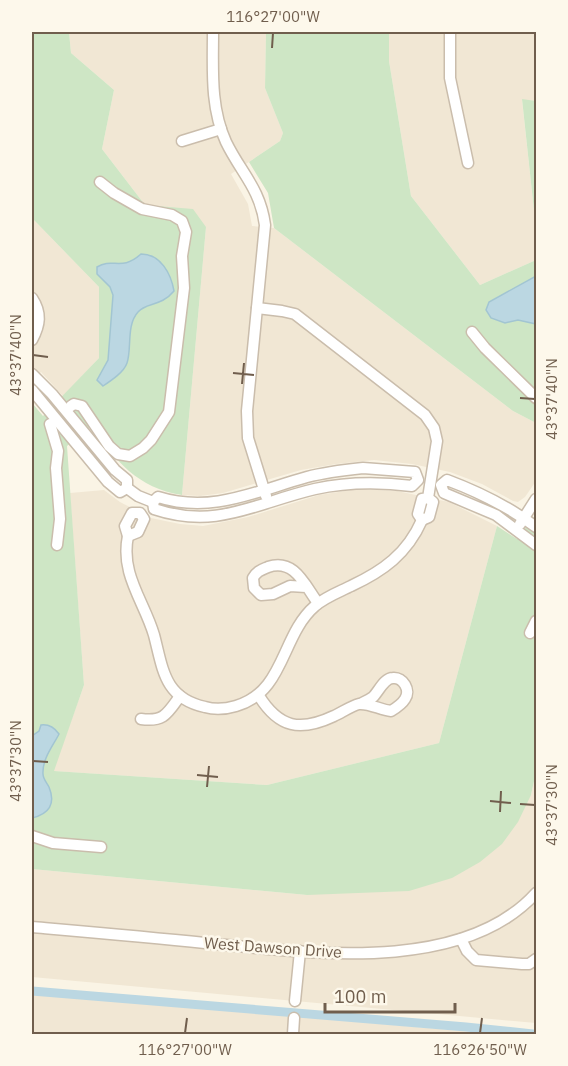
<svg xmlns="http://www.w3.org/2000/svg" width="568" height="1066" font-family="'IBM Plex Sans',sans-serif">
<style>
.residential{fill:#f1e7d4}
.green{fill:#cee6c5}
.water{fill:#bbd7e2;stroke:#a2c5d2;stroke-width:1.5}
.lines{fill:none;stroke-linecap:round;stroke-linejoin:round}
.canal{stroke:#bbd7e2;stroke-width:9}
.minor-casing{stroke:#cabdac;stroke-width:13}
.minor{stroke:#fff;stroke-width:10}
.ticks{fill:none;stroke:#705e4d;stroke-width:2}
.labels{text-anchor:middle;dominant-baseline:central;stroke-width:5;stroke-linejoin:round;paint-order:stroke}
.street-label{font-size:16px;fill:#705e4d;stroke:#fdf8eb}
.neatline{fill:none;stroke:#705e4d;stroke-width:2}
.ticks-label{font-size:15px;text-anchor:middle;fill:#705e4d}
</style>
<rect width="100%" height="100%" fill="#faf4e5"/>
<g class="residential">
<path d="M69 32H266L265 88 283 133 280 141 231 174 248 204 252 226 274 228 513 411 536 423V481L525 497 518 502 513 501 482 484 450 472 412 464 374 460 336 464 301 470 223 493 200 496 182 495 206 227 145 205 102 149 114 90 71 53Z"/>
<path d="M389 32H536V101L522 100 536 229V260L480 285 411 196 389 61Z"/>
<path d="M32 218 99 287V358L63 396 41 372 32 380Z"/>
<path d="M358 489 397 491 449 502 497 526 439 743 267 785 53 771 84 685 70 493 104 490 120 502 151 518 180 524 203 526 248 517 319 495Z"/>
<path d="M536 772V1023L32 977V869L307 895 531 795Z"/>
<path d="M32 993 495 1034H32Z"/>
</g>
<g class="green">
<path d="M32 32H69L71 53 114 90 102 149 145 205 193 209 206 227 182 495C137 488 117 461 90 427L67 446 84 685 54 771 267 785 439 743 497 526 517 539 536 514V772L531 795 518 822 502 844 480 862 452 878 409 891 307 895 32 869V403L43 416 99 358V287L32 218Z"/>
<path d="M266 32H389V61L411 196 480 285 536 260V423L513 411 274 228 268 193 249 162 280 141 283 133 265 88Z"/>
<path d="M522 99 536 101V229Z"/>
</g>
<g class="water">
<path d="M141 254C161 254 171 274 174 291 161 307 146 302 138 312 126 325 132 349 127 363 124 372 112 380 103 386L97 380 108 360 113 295 110 287 97 274V267C113 257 121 272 141 254Z"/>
<path d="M536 276V324L518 320 505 323 491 318 486 310 489 302Z"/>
<path d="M41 725C49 724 54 727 59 734 53 746 42 759 43 774 43 779 47 783 49 787 56 804 49 814 32 818V736L39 731Z"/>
</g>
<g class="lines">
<path class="canal" d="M32 991 466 1027 533 1034"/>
<g class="minor-casing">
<g id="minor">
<path d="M213 32C213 69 210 107 226 142 241 173 260 188 265 225L247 411 248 438 266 496"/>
<path d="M450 32V78L468 163"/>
<path d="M182 141 221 129"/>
<path d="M32 298C42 313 40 325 32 340"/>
<path d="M257 308 282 311 295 314 425 415 434 428 437 441 428 498 433 502 429 517 422 520 418 514 422 499 428 498"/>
<path d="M472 332 485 348 536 398"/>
<path d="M32 374 52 394 115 470 127 480V488L120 492 108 482 32 390"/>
<path d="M71 406 74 404 82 406 109 446 118 454 130 456 143 448 151 440 169 412 184 288 182 256 186 232 182 221 172 215 142 209 114 193 100 182"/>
<path d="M50 424 58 451 56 468 60 519 57 545"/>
<path d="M363 468 415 472 418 480 412 486C380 482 347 482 315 489 255 503 217 530 154 509L153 502 158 497C212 514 256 491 307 477 326 472 344 470 363 468Z"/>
<path d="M127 488 138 496 153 502"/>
<path d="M132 513H140L144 519 138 532 128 536 125 526Z"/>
<path d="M520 524 536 499"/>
<path d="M536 527C509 507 479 492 447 480L441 485 444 493 496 515 536 545"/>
<path d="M128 536C120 574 144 601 154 635 163 669 164 698 205 707 215 710 226 709 236 706 285 692 281 635 315 606 325 597 339 592 351 586 383 571 407 554 422 520"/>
<path d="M306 587 290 586 273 594 261 595 254 588 253 578C257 571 261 570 268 567 295 558 305 586 318 603"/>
<path d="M530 633 536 621"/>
<path d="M259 696C279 728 300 732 334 716 341 713 351 706 359 704 369 703 381 710 391 711 396 708 402 704 405 699 411 690 403 677 393 678 384 678 379 691 373 697 369 700 364 702 360 704"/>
<path d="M141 719C164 722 167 714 180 696"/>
<path d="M32 836 53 843 101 847"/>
<path d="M32 927C89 932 147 937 205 943 304 952 461 976 536 893"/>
<path d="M461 939 467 951 476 960 522 964H529L536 959"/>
<path d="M295 1001 300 951"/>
<path d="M293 1034 294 1018"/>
</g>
</g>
<use href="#minor" class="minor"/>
</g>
<path class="ticks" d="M272 48 273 33M33 355 48 357M233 373 254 375M242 384 244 363M520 398 535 399M33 761 48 762M197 775 218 777M207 787 209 766M490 801 511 803M520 804 535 805M500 812 501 791M185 1033 187 1018M480 1033 482 1018"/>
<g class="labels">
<g class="street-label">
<text transform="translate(273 947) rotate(4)">West Dawson Drive</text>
</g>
</g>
<rect width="568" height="1066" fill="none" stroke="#fdf8eb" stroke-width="66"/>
<path d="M325 1003v9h130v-9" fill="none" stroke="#705e4d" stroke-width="3"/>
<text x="334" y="1003" font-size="18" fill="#705e4d" stroke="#fdf8eb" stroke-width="4.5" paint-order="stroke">100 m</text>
<rect x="33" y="33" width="502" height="1000" class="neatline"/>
<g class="ticks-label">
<text x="273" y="22">116°27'00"W</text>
<text transform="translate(16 355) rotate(-90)" y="5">43°37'40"N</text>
<text transform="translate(552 399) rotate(-90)" y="5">43°37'40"N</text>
<text transform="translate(16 761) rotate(-90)" y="5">43°37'30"N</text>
<text transform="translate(552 805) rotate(-90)" y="5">43°37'30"N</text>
<text x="185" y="1055">116°27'00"W</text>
<text x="480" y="1055">116°26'50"W</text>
</g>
</svg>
